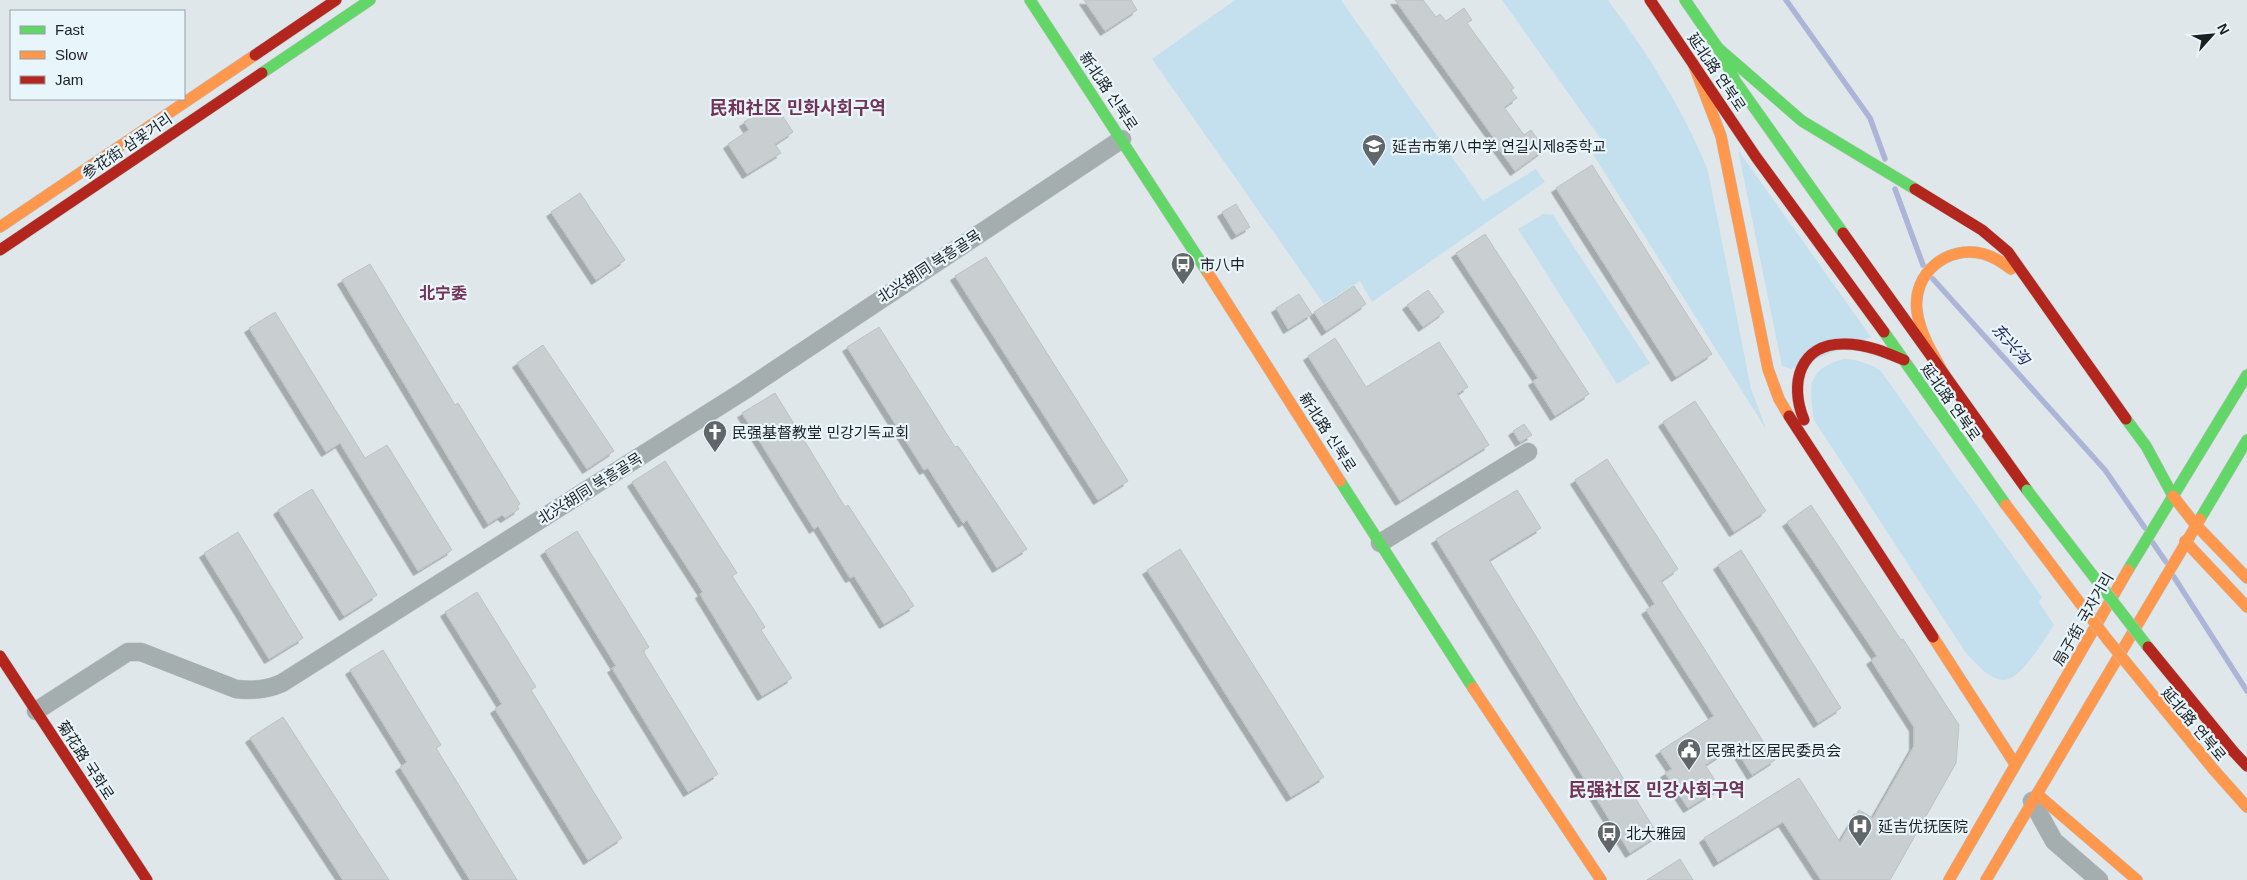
<svg xmlns="http://www.w3.org/2000/svg" width="2247" height="880" font-family="Arial,'Noto Sans SC','Noto Sans KR',sans-serif">
<style>
.green{fill:#c4e0ee}
.lines{fill:none;stroke-linecap:round;stroke-linejoin:round}
.stream{stroke:#acb5d7;stroke-width:5.5}
.building{fill:#c9ced1;stroke:#bdc2c5;filter:url(#shadow)}
.street-casing{stroke:#bdc2c5;stroke-width:19}
.fast-casing{stroke:#bdc2c5;stroke-width:12}
.slow-casing{stroke:#bdc2c5;stroke-width:12}
.jam-casing{stroke:#bdc2c5;stroke-width:12}
.street{stroke:#a4aeaf;stroke-width:18}
.fast{stroke:#63d668;stroke-width:11}
.slow{stroke:#ff974d;stroke-width:11}
.jam{stroke:#b3261e;stroke-width:11}
.fast-bridge-casing{stroke:#bdc2c5;stroke-width:12;stroke-linecap:butt}
.slow-bridge-casing{stroke:#bdc2c5;stroke-width:12;stroke-linecap:butt}
.jam-bridge-casing{stroke:#bdc2c5;stroke-width:12;stroke-linecap:butt}
.fast-bridge{stroke:#63d668;stroke-width:11}
.slow-bridge{stroke:#ff974d;stroke-width:11}
.jam-bridge{stroke:#b3261e;stroke-width:11}
.labels{text-anchor:middle;dominant-baseline:central;stroke-width:4.5;stroke-linejoin:round;paint-order:stroke}
.street-label{font-size:15px;fill:#1c2023;stroke:#e8f5fb}
.poi-label{font-size:15px;fill:#1c2023;stroke:#e8f5fb;text-anchor:start}
.neighbourhood-label{font-size:16px;font-weight:bold;fill:#733458;stroke:#e8f5fb}
.water-label{font-size:16px;font-style:italic;fill:#20245d;stroke:#e8f5fb}
.quarter-label{font-size:18px;font-weight:bold;fill:#733458;stroke:#e8f5fb}
</style>
<defs>
<filter id="shadow"><feDropShadow dx="-4.5" dy="4.5" stdDeviation="0" flood-color="#0004"/></filter>
</defs>
<rect width="100%" height="100%" fill="#dfe7ea"/>
<g class="green">
<path d="M1235 0H1341L1483 201 1536 169 1545 182 1372 302 1360 281 1324 304 1152 59Z"/>
<path d="M1502 0H1608C1647 53 1684 110 1708 171L1751 389 1766 429 1591 151 1603 142Z"/>
<path d="M1738 150 1871 337 1791 369 1782 366Z"/>
<path d="M1543 214 1553 215 1650 363 1617 384 1518 229Z"/>
<path d="M1843 359C1857 359 1867 363 1880 370L2042 597 2039 602 2054 625C2045 638 2020 682 2003 680 1988 679 1976 663 1966 653L1814 420C1809 387 1806 370 1843 359Z"/>
</g>
<g class="lines">
<g class="stream">
<path d="M1786 0 1870 118 1885 159"/>
<path d="M1895 189 1923 265"/>
<path d="M1933 279 2105 470 2145 528"/>
<path d="M2153 543 2166 562"/>
<path d="M2174 577 2247 691"/>
</g>
</g>
<g class="building">
<path d="M1084 0H1131L1137 10 1105 31Z"/>
<path d="M1395 0H1423L1436 17 1440 14 1446 21 1464 8 1472 20 1467 23 1514 88 1511 90 1517 98 1504 107 1524 135 1531 130 1545 149 1515 171 1494 142 1496 141Z"/>
<path d="M774 103 793 132 775 144 781 153 747 174 728 144 749 130 744 122Z"/>
<path d="M1592 165 1712 354 1676 377 1556 188Z"/>
<path d="M580 193 625 260 596 280 551 212Z"/>
<path d="M1236 204 1250 227 1236 235 1222 212Z"/>
<path d="M1485 234 1589 394 1555 416 1533 381 1538 378 1456 253Z"/>
<path d="M986 257 1128 481 1098 500 955 276Z"/>
<path d="M370 264 455 405 458 403 520 504 517 506 519 509 505 518 502 515 488 524 342 280Z"/>
<path d="M1354 286 1366 304 1326 331 1314 312Z"/>
<path d="M1428 290 1444 312 1423 327 1407 305Z"/>
<path d="M1299 294 1312 314 1288 329 1276 308Z"/>
<path d="M275 312 365 458 387 445 452 550 418 571 340 443 326 452 249 328Z"/>
<path d="M879 327 955 447 958 446 1027 549 997 568 967 520 963 523 928 468 924 470 847 347Z"/>
<path d="M1335 338 1366 387 1439 342 1468 387 1457 394 1489 445 1400 501 1308 356Z"/>
<path d="M543 345 614 451 587 469 517 363Z"/>
<path d="M775 393 845 507 848 505 914 606 884 624 854 576 850 578 818 526 814 529 742 413Z"/>
<path d="M1695 401 1766 511 1734 532 1663 422Z"/>
<path d="M1524 424 1532 435 1520 442 1513 431Z"/>
<path d="M1607 459 1678 569 1661 581 1775 760 1752 775 1734 746 1705 765 1720 788 1688 808 1665 773 1672 769 1660 751 1714 716 1646 610 1655 604 1575 480Z"/>
<path d="M665 461 737 573 732 576 765 627 761 630 792 678 762 696 700 594 703 592 632 482Z"/>
<path d="M312 489 377 595 344 616 278 510Z"/>
<path d="M1517 490 1541 528 1489 560 1658 835 1630 853 1436 539Z"/>
<path d="M1811 505 1901 640 1903 639 1959 725 1956 763 1890 880H1821L1783 822 1718 862 1704 838 1799 778 1840 842 1859 810 1873 818 1914 746V727L1871 660 1877 656 1787 522Z"/>
<path d="M577 531 649 647 643 651 718 774 688 792 612 668 616 666 545 551Z"/>
<path d="M238 532 303 638 269 659 204 553Z"/>
<path d="M1180 549 1324 777 1291 797 1147 570Z"/>
<path d="M1741 550 1841 708 1818 723 1718 565Z"/>
<path d="M477 592 536 687 531 690 622 838 588 860 495 709 502 704 445 612Z"/>
<path d="M383 650 441 745 436 748 517 880H470L400 767 407 762 350 670Z"/>
<path d="M283 717 389 880H343L250 738Z"/>
<path d="M1680 859 1693 880H1647Z"/>
</g>
<g class="lines">
<g class="street-casing">
<g id="street">
<path d="M1380 543 1528 452"/>
<path d="M36 711 128 652H141L236 689C253 691 267 690 282 683L745 390 1122 139"/>
<path d="M2032 801 2054 841 2099 880"/>
</g>
</g>
<g class="fast-casing">
<g id="fast">
<path d="M1030 0 1208 273"/>
<path d="M1685 0 1718 48 1736 82 1843 233"/>
<path d="M1718 48 1802 121 1915 189"/>
<path d="M262 73 370 0"/>
<path d="M1884 332 2006 505"/>
<path d="M2126 419 2146 446 2173 496"/>
<path d="M1340 481 1473 688"/>
<path d="M2200 519 2247 440"/>
<path d="M2128 570 2247 375"/>
</g>
</g>
<g class="slow-casing">
<g id="slow">
<path d="M1693 63 1721 136 1768 369 1779 399 1789 416"/>
<path d="M0 227 255 55"/>
<path d="M1208 273 1340 481"/>
<path d="M1948 381C1936 359 1920 336 1917 311 1912 273 1948 244 1984 254 1995 257 2003 263 2011 269"/>
<path d="M2173 496 2195 524 2247 578"/>
<path d="M2185 541 2247 607"/>
<path d="M1933 637 2015 764"/>
<path d="M1473 688 1601 880"/>
<path d="M2214 770 2247 807"/>
<path d="M2037 794 2137 880"/>
<path d="M1949 880 2128 570"/>
<path d="M1986 880 2200 519"/>
</g>
</g>
<g class="jam-casing">
<g id="jam">
<path d="M1650 0 1756 157 1884 332"/>
<path d="M255 55 336 0"/>
<path d="M1915 189 1982 230 2008 252 2126 419"/>
<path d="M1843 233 2027 490"/>
<path d="M0 250 262 73"/>
<path d="M1789 416 1933 637"/>
<path d="M1804 420C1789 384 1799 343 1845 344 1866 344 1885 352 1904 360"/>
<path d="M0 656 147 880"/>
<path d="M2233 751 2247 766"/>
</g>
</g>
<use href="#street" class="street"/>
<use href="#fast" class="fast"/>
<use href="#slow" class="slow"/>
<use href="#jam" class="jam"/>
<g class="fast-bridge-casing">
<path id="fast-bridge" d="M2027 490 2148 647"/>
</g>
<g class="slow-bridge-casing">
<path id="slow-bridge" d="M2006 505 2107 639 2214 770"/>
</g>
<g class="jam-bridge-casing">
<path id="jam-bridge" d="M2148 647 2233 751"/>
</g>
<use href="#fast-bridge" class="fast-bridge"/>
<use href="#slow-bridge" class="slow-bridge"/>
<use href="#jam-bridge" class="jam-bridge"/>
</g>
<defs>
<g id="school-pin" transform="scale(1.25)"><path d="M0 17L-7.5 6A9.5 9.5 0 1 1 7.5 6Z" fill="#606669" stroke="#e8f5fb"/><path d="M0-5L7-2L0 1L-7-2ZM-4 1L0 2.5L4 1V4Q0 6-4 4Z" fill="#fff"/></g>
<g id="bus-pin" transform="scale(1.25)"><path d="M0 17L-7.5 6A9.5 9.5 0 1 1 7.5 6Z" fill="#606669" stroke="#e8f5fb"/><path d="M-5-6H5V4H4V6H2V4H-2V6H-4V4H-5ZM-3.5-4V0h7V-4ZM-3.5 1.2v1.5H-2V1.2ZM2 1.2v1.5H3.5V1.2Z" fill="#fff"/></g>
<g id="church-pin" transform="scale(1.25)"><path d="M0 17L-7.5 6A9.5 9.5 0 1 1 7.5 6Z" fill="#606669" stroke="#e8f5fb"/><path d="M-1.2-6h2.4v3.5h3.3v2.4h-3.3V6h-2.4V-.1h-3.3v-2.4h3.3Z" fill="#fff"/></g>
<g id="civic-pin" transform="scale(1.25)"><path d="M0 17L-7.5 6A9.5 9.5 0 1 1 7.5 6Z" fill="#606669" stroke="#e8f5fb"/><path d="M-.6-6.5H3V-4.5H.6V-3L4-1V1h2V6H-6V1h2V-1L-.6-3ZM-1.2 2.5V6h2.4V2.5Z" fill="#fff"/></g>
<g id="hospital-pin" transform="scale(1.25)"><path d="M0 17L-7.5 6A9.5 9.5 0 1 1 7.5 6Z" fill="#606669" stroke="#e8f5fb"/><path d="M-5-5h3v3.5h4V-5h3V5h-3V1.5h-4V5h-3Z" fill="#fff"/></g>
</defs>
<g fill-rule="evenodd">
<use href="#school-pin" x="1374" y="146"/>
<use href="#bus-pin" x="1183" y="264"/>
<use href="#church-pin" x="715" y="432"/>
<use href="#civic-pin" x="1689" y="750"/>
<use href="#hospital-pin" x="1860" y="826"/>
<use href="#bus-pin" x="1609" y="833"/>
</g>
<g class="labels">
<g class="street-label">
<text transform="translate(1717 72) rotate(56)">延北路 연북로</text>
<text transform="translate(1109 91) rotate(56)">新北路 신북로</text>
<text transform="translate(127 146) rotate(-34)">参花街 삼꽃거리</text>
<text transform="translate(929 266) rotate(-33)">北兴胡同 북흥골목</text>
<text transform="translate(1951 402) rotate(55)">延北路 연북로</text>
<text transform="translate(1328 432) rotate(57)">新北路 신북로</text>
<text transform="translate(590 488) rotate(-32)">北兴胡同 북흥골목</text>
<text transform="translate(2083 619) rotate(-60)">局子街 국자거리</text>
<text transform="translate(2194 724) rotate(50)">延北路 연북로</text>
<text transform="translate(86 760) rotate(57)">菊花路 국화로</text>
</g>
<g class="poi-label">
<text x="1392" y="146">延吉市第八中学 연길시제8중학교</text>
<text x="1200" y="264">市八中</text>
<text x="732" y="432">民强基督教堂 민강기독교회</text>
<text x="1706" y="750">民强社区居民委员会</text>
<text x="1878" y="826">延吉优抚医院</text>
<text x="1626" y="833">北大雅园</text>
</g>
<g class="neighbourhood-label">
<text x="443" y="293">北宁委</text>
</g>
<g class="water-label">
<text transform="translate(2011 344) rotate(49)">东兴沟</text>
</g>
<g class="quarter-label">
<text x="798" y="108">民和社区 민화사회구역</text>
<text x="1657" y="790">民强社区 민강사회구역</text>
</g>
</g>
<rect x="10" y="10" width="175" height="90" fill="#e8f5fb" stroke="#96a0a5"/>
<rect x="20" y="26" width="25" height="8" fill="#63d668" stroke="#96a0a5"/>
<text x="55" y="35" font-size="15" fill="#1c2023">Fast</text>
<rect x="20" y="51" width="25" height="8" fill="#ff974d" stroke="#96a0a5"/>
<text x="55" y="60" font-size="15" fill="#1c2023">Slow</text>
<rect x="20" y="76" width="25" height="8" fill="#b3261e" stroke="#96a0a5"/>
<text x="55" y="85" font-size="15" fill="#1c2023">Jam</text>
<g transform="translate(2212 35) rotate(63)" stroke="#e8f5fb" stroke-width="4" paint-order="stroke">
<path d="M0-4L9 19L0 12L-9 19Z" fill="#1c2023"/>
<text y="-8" font-size="14" font-weight="bold" text-anchor="middle" fill="#1c2023">N</text>
</g>
</svg>
